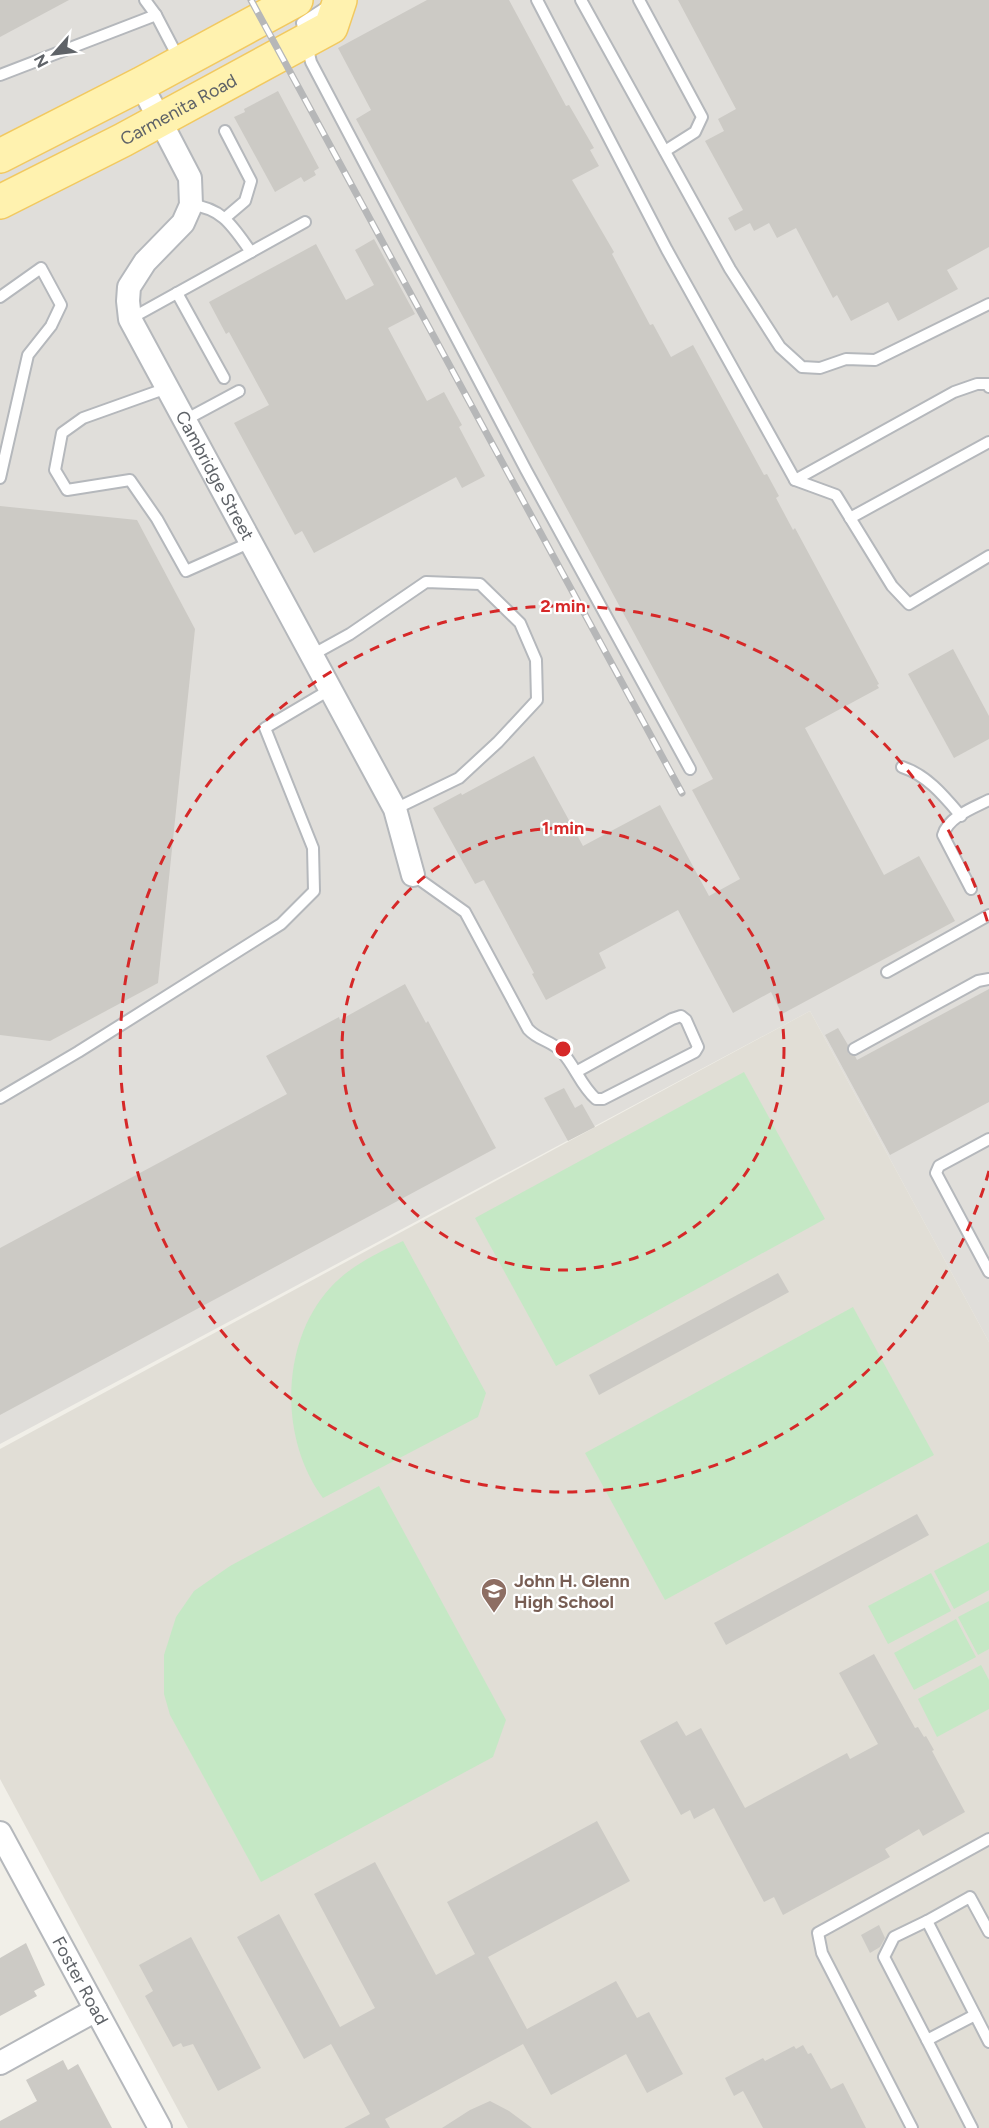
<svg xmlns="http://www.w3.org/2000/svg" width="989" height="2128" font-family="Figtree,sans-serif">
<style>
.industrial{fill:#e0deda}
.education{fill:#e1ded6}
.green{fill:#c5e8c5}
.building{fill:#cccac5}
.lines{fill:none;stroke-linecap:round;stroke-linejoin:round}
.service-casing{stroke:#b5b8bc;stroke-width:14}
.minor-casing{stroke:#b5b8bc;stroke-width:26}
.primary-casing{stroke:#f2c960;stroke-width:36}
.service{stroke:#fff;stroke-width:10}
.minor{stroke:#fff;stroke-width:22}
.primary{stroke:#fff2af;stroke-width:33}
.rail-casing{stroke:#b6b7b8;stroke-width:7}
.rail{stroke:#fff;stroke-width:4.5;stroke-dasharray:14;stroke-linecap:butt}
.ring{fill:none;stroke:#d62828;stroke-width:3;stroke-dasharray:10 8}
.labels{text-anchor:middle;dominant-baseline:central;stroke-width:4.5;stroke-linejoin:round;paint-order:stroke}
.street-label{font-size:18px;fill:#5f6368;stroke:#fff}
.education-label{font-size:18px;font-weight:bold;fill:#785e54;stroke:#fff;text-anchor:start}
.centre{fill:#d62828;stroke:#fff;stroke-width:3}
.ring-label{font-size:18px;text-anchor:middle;font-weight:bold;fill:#d62828;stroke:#fff;stroke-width:4.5;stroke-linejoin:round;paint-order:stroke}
</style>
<rect width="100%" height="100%" fill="#f1efe8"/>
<path class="industrial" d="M0 0H989V1342L810 1011 0 1444Z"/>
<path class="education" d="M810 1011 989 1342V2128H188L0 1779V1449Z"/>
<g class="green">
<path d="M744 1072 825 1219 556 1366 475 1218Z"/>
<path d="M403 1241 486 1393 478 1417 323 1498C279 1439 280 1343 330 1288 350 1266 377 1253 403 1241Z"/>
<path d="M853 1307 934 1455 665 1600 585 1453Z"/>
<path d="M379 1486 506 1720 493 1757 261 1882 170 1715 164 1694V1655L176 1617 194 1591 230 1566Z"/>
<path d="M989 1542V1590L954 1609 934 1571Z"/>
<path d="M931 1573 951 1611 888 1644 868 1606Z"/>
<path d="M989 1601V1649L978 1655 958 1617Z"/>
<path d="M956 1619 976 1657 914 1690 894 1653Z"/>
<path d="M981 1665 989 1680V1709L937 1737 918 1699Z"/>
</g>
<g class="building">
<path d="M0 0H69L0 37Z"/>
<path d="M427 0H509L566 106 569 105 594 148 590 150 599 166 572 180 614 252 612 254 650 325 653 324 671 357 693 345 764 475 767 474 779 496 776 498 793 530 795 528 879 684 877 685 879 688 805 728 884 875 919 856 955 921 782 1014 771 992 733 1013 678 910 599 953 606 968 546 1000 532 974 534 973 484 880 475 884 433 808 461 793 462 795 534 756 583 846 660 805 709 896 740 879 692 790 713 779 356 119 371 110 338 48Z"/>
<path d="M678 0H989V247L947 270 958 289 898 321 888 302 851 321 837 295 833 298 796 228 777 238 769 223 754 231 750 223 735 231 728 218 743 210 705 141 724 131 718 119 736 109Z"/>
<path d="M278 91 319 168 314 171 316 175 304 182 301 177 275 192 234 117 245 112 244 109Z"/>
<path d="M374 239 415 314 388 328 427 401 444 392 462 425 459 427 485 476 462 488 456 477 314 553 302 531 295 535 234 423 269 405 229 332 226 334 209 302 316 244 346 300 374 285 355 250Z"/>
<path d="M0 506 137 520 195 629 158 983 50 1041 0 1035Z"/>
<path d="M953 649 989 716V739L954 758 908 674Z"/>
<path d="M405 984 426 1023 428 1021 496 1148 0 1415V1248L287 1094 266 1056 339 1017 340 1020Z"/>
<path d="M989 989V1102L890 1155 825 1035 838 1028 848 1045V1053L855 1056 857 1060Z"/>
<path d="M564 1088 575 1108 582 1104 595 1127 568 1141 544 1098Z"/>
<path d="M778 1273 789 1292 599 1395 589 1375Z"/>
<path d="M917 1514 929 1535 726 1645 714 1623Z"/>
<path d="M874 1654 915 1728 918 1727 924 1737 926 1736 934 1750 932 1751 965 1812 923 1836 919 1829 885 1849 890 1857 783 1915 774 1897 764 1902 714 1808 694 1819 690 1810 681 1815 640 1741 677 1721 686 1736 701 1728 745 1808 847 1753 850 1759 878 1744 839 1673Z"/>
<path d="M597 1821 630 1881 488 1957 527 2029 616 1981 637 2018 649 2012 683 2074 647 2093 626 2054 551 2095 523 2044 385 2119 390 2128H344L370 2114 331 2044 304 2059 237 1937 279 1914 340 2027 375 2008 314 1894 375 1862 436 1975 475 1954 447 1902Z"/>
<path d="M879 1925 885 1938 880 1947 870 1953 861 1935Z"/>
<path d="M191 1937 261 2068 218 2091 193 2044 183 2047 181 2043 173 2047 145 1996 153 1991 139 1965Z"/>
<path d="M26 1943 45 1985 34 1991 37 1996 0 2016V1958Z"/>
<path d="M803 2045 808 2054 811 2053 831 2089 843 2083 866 2128H763L743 2091 734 2096 725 2078 763 2058 765 2061 794 2046 796 2049Z"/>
<path d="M63 2060 68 2070 78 2064 112 2128H0V2121L37 2101 26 2080Z"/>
<path d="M490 2101 509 2111 532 2128H442L470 2110Z"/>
</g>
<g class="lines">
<g class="service-casing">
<g id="service">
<path d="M145 0 156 15 179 59"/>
<path d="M537 0 667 250 795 480 836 495 892 586 909 604 989 556"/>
<path d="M581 0 730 269 780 347 802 367 820 368 846 359 875 360 989 304"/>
<path d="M639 0 702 117 695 132 665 151"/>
<path d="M329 3 325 8 302 23 311 62 526 470 690 769"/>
<path d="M0 75 156 15"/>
<path d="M225 131 251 181 245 201 225 218"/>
<path d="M191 205C223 208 233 227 251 252"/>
<path d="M177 293 224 378"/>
<path d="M0 297 41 268 61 305 51 326 28 355 0 478"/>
<path d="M130 319 305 222"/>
<path d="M167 388 83 418 62 433 55 470 67 490 130 480 157 519 186 571 251 542"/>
<path d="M185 420 239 391"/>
<path d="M795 480 954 392 977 384H988L989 387"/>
<path d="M850 518 989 442"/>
<path d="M312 655 350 634 426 582 480 584 520 623 536 660 537 700 498 742 459 778 395 809"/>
<path d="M902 767C927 775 944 796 961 816"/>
<path d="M413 875 465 912 528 1029C539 1041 551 1040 562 1052 575 1066 581 1086 596 1099H603L695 1052 698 1047 686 1020 681 1016 672 1019 576 1072"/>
<path d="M971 889 943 835C948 817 973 808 989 800"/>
<path d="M887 972 989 915"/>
<path d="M854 1049 978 981 989 979"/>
<path d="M0 1098 78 1052 281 924 314 891 313 848 265 728 331 689"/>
<path d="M989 1139 939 1166 936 1173 989 1272"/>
<path d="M989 1932 970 1897 927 1921 989 2042"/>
<path d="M927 2040 884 1957 894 1937 927 1921"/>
<path d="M912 2128 822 1953 818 1933 989 1839"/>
<path d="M972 2128 927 2040 975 2015"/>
</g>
</g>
<g class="minor-casing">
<g id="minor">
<path id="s1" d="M141 84 190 178 191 205 183 223 145 262 129 287 128 301 130 319 395 809 413 875"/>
<path id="s2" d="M0 1833 160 2128"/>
<path d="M0 2063 96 2010"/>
</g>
</g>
<g class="primary-casing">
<g id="primary">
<path d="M0 156 141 84 296 0"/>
<path id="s3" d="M0 202 123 140 331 27 340 0"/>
</g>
</g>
<use href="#service" class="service"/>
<use href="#minor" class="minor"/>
<use href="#primary" class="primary"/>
<g class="rail-casing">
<path id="rail" d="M251 0 682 793"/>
</g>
<use href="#rail" class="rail"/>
</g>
<g class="ring">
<circle cx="563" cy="1049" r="221"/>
<path d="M989 1171A443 443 0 1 1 989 927"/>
</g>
<defs>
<g id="school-pin" transform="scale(1.35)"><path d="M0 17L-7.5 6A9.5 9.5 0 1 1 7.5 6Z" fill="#8d6e63" stroke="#fff"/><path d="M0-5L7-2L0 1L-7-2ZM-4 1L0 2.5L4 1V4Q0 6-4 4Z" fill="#fff"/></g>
</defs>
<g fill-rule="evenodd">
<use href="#school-pin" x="494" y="1591"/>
</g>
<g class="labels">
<g class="street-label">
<text stroke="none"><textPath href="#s3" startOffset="201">Carmenita Road</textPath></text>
<text stroke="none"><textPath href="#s1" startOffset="447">Cambridge Street</textPath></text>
<text stroke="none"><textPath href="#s2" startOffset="168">Foster Road</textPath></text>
</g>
<g class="education-label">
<text x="514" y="1581">John H. Glenn<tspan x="514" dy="21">High School</tspan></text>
</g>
</g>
<circle cx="563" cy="1049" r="9" class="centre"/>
<g class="ring-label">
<text x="563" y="612">2 min</text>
<text x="563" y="834">1 min</text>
</g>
<g transform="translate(54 54) rotate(242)" stroke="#ffffff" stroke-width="4.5" paint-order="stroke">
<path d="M0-4.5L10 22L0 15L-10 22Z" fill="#5f6368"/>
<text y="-9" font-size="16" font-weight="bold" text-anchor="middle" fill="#5f6368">N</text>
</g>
</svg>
